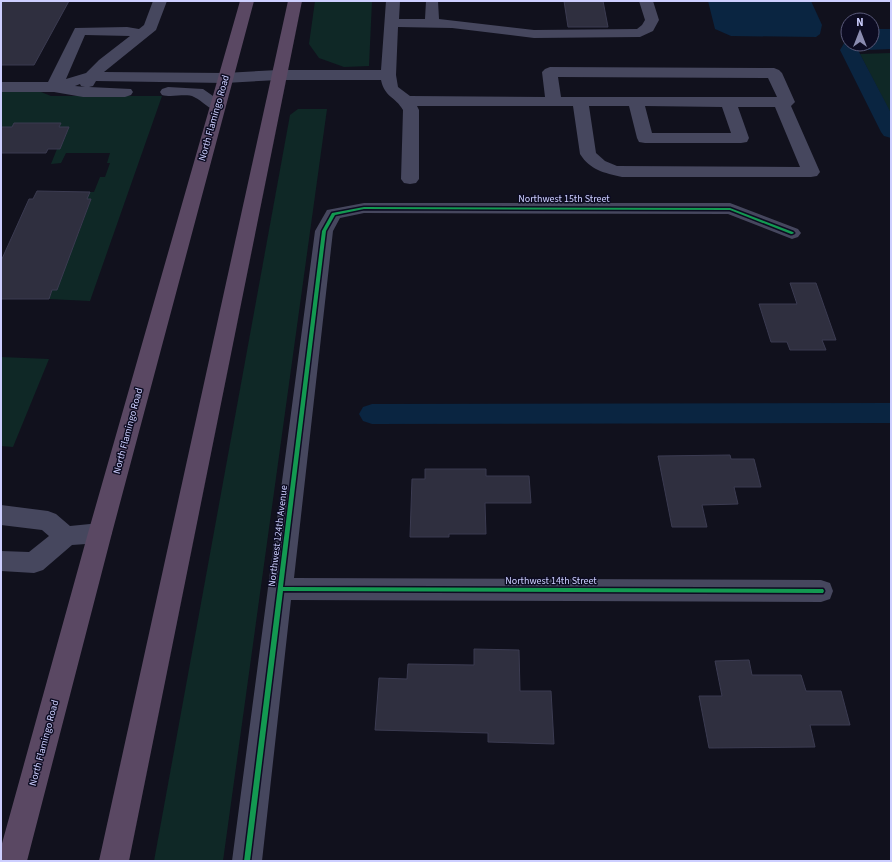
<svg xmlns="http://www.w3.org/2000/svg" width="892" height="862" font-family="'Source Sans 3',sans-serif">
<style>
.green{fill:#0f2826}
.water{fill:#0a2541}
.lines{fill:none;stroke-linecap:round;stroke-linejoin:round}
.canal{fill:#0a2541;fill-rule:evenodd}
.building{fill:#2f2f3f;stroke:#3b3b51}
.minor{fill:#46475e;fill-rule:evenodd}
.highway{fill:#5a4863;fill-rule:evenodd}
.cycleway-casing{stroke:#0d0c22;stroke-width:3}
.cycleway{fill:#139951;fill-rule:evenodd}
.labels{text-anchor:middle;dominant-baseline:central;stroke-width:3;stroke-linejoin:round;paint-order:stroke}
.street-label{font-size:10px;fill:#cdcfff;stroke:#0d0c22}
</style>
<rect width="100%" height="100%" fill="#11111d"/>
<g class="green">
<path d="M315 1H372L369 66 344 67 319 58 309 44Z"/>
<path d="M891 53V114L860 54Z"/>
<path d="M1 92H41L51 96H162L90 301 49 299 73 235H78L91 199H87L90 192H94L100 177H105L110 163H107L110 153H66L61 163 51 164 57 149H60L69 127H59L60 123H40L39 125 33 123H14L12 127H1Z"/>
<path d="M298 109H327L223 861H154L290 115Z"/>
<path d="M1 357 49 359 13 447 1 446Z"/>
</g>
<g class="water">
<path d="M708 1H811L822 25 820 34 816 37 731 36 715 29Z"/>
<path d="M872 29H891V49L867 50 851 44H872Z"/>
</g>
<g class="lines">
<g class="canal">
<path d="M846 40H848V44H861L858 50 891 113V138L884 136 881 132 840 50Z"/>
<path d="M891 403V423L372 424 363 421 359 414 363 407 372 404Z"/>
</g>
</g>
<g class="building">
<path d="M1 1H69L34 65H1Z"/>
<path d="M564 1H603L608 27H568Z"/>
<path d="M14 123H61L59 127H69L60 149H48L46 153H1V127H12Z"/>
<path d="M37 191 90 192 87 199H91L57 290H52L49 299H1V261L29 199H33Z"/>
<path d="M790 283H816L836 340H822L826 350H790L787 342H771L759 304H797Z"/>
<path d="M730 455 731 459H754L761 487H734L738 504 702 505 707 527H672L658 456Z"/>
<path d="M425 469H486V476H529L531 503H485L486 534H449V537H410L412 479H425Z"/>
<path d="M474 649 519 650 520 691H551L554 744 488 742V733L375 730 379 678 407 679 408 664 474 665Z"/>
<path d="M749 660 752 675H801L806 691H841L850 725H810L815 747 709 748 699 696H722L715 661Z"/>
</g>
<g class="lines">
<g class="minor">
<path d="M153 1H167L156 30 104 72 225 73 278 70H381L386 1H400L399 19H425L426 1H438L439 19 534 30 637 29 642 25 645 20 639 1H653L659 20 653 31 640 37 534 38 452 28 398 27 396 75 398 87 410 96 545 97 542 72 545 69 550 67 774 68 779 70 782 73 795 102 791 106 820 172 817 176 811 177H622C604 173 590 170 580 154L573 106H417L419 110V179L416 183 410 184 404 183 401 179 403 110C395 96 385 98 381 80H278L225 83 96 81 93 86 89 87 131 89 133 92 131 95 125 97H83L54 92H1V82H48L75 28 127 27 139 29 144 25ZM85 35 130 36 99 60 86 73 66 79ZM558 77 768 78 777 97H561ZM80 84 81 86 85 87 75 86ZM589 106H629L637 138 639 142 645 143H741L747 142 749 138 738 107H775L800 167 617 166 605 161 596 153ZM645 106 722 107 731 133H652Z"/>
<path d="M168 87 203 89 223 103 225 106 223 109C210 113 205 102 194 97 186 93 172 98 162 95L160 92 162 89Z"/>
<path d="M364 203H730L798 229 801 233 798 237 792 239 728 214 364 213 340 218 333 231 294 578 821 580 830 583 833 591 830 599 821 602 291 600 262 861H232L315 231 327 210Z"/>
<path d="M1 505 48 511 56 514 70 526 100 523 108 526 112 533 108 540 100 543 72 545 43 570 34 573 1 571V551L29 552 49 536 42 530 1 525Z"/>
</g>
<g class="highway">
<path d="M240 1H254L112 533 27 861H1V847L88 533Z"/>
<path d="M288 1H302L129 861H99Z"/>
</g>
<g class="cycleway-casing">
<path id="cycleway" d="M364 207 730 208 793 232 794 233 792 234H791L730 210 364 209 335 215 326 231 283 587 821 589H823L824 591 823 593H821L283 591 250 861H244L322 231 332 213Z"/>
</g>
<use href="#cycleway" class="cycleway"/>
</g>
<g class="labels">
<g class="street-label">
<text transform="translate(214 118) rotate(-74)">North Flamingo Road</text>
<text x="564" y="199">Northwest 15th Street</text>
<text transform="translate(128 431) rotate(-75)">North Flamingo Road</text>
<text transform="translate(278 536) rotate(-83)">Northwest 124th Avenue</text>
<text x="551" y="581">Northwest 14th Street</text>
<text transform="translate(44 743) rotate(-75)">North Flamingo Road</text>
</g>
</g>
<rect width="892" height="862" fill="none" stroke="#cdcfff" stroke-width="4"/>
<g transform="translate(860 32)"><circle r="19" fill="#0d0c22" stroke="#5a5a7a"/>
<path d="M0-3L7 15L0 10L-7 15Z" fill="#8b8cb0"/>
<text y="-6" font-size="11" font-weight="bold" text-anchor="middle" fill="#cdcfff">N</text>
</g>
</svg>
